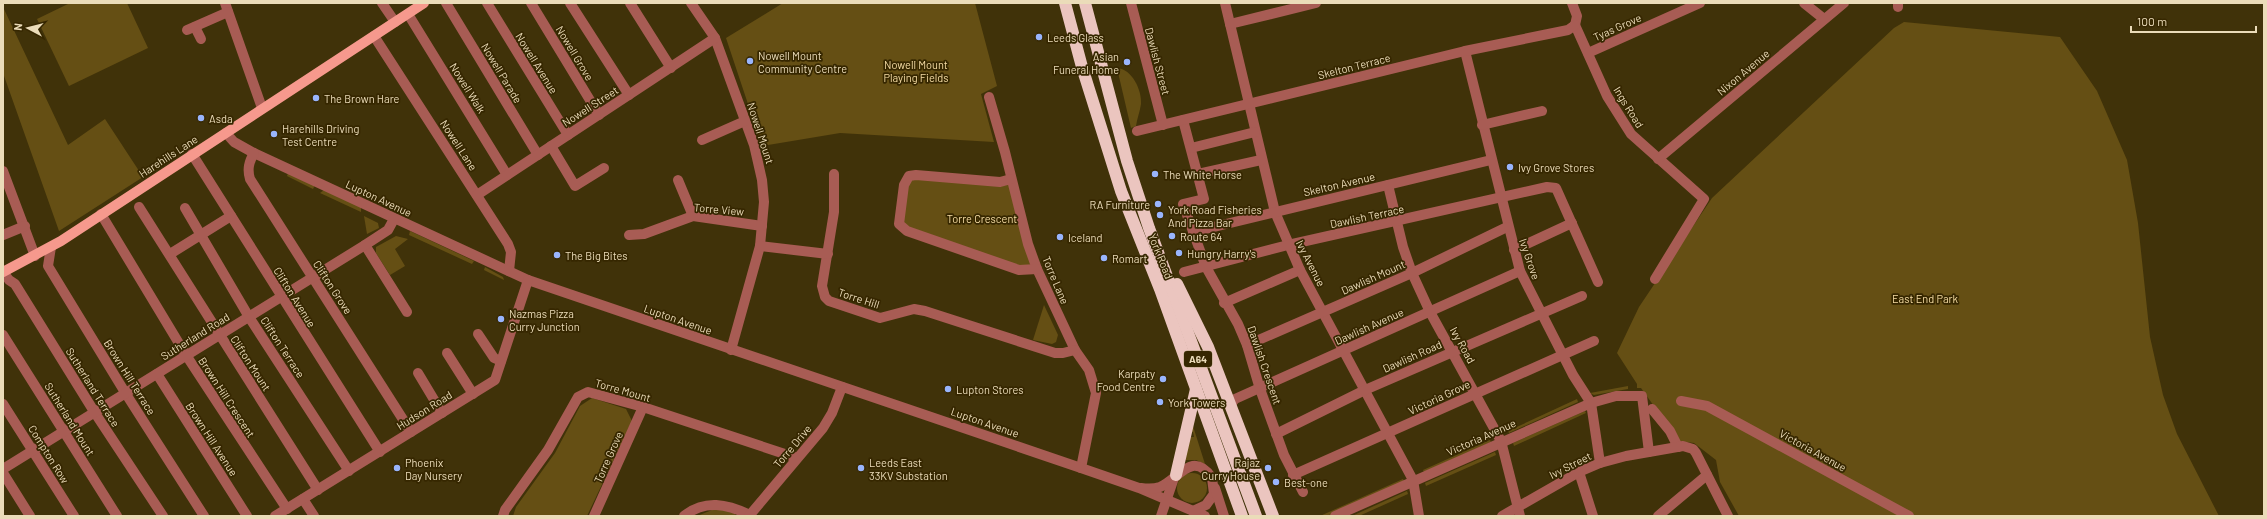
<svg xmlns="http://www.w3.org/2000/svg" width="2267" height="519" font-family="Barlow,sans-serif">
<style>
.green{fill:#654f14}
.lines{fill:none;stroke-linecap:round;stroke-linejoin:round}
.minor{stroke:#a85c54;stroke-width:10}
.major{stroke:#f6998d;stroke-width:10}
.highway{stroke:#ebc5bf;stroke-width:12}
.poi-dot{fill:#99b5fd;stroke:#362700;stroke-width:1.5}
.labels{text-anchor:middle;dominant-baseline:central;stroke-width:3.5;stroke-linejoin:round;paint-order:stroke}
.shield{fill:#362700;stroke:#b5a682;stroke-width:1}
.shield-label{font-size:10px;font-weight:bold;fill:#ebdcb9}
.street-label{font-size:11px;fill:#ebdcb9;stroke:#362700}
.poi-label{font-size:11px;fill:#ebdcb9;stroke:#362700;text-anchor:start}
.park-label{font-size:11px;fill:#f5dca4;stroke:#362700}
</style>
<rect width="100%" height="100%" fill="#403209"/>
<g class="green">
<path d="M70 3H127L148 48 69 86 37 19Z"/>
<path d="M783 3H975L997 86 981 94 994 142 840 133 762 146 726 38Z"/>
<path d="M3 7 68 145 105 119 143 177 59 231 3 73Z"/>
<path d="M1904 22 2060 37 2097 91 2127 160 2138 223 2150 337 2163 395 2177 434 2219 516H1739L1720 482 1716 460 1694 443 1679 441 1641 388H1637V384L1617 353 1639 307 1712 198 1894 28Z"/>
<path d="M1117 68C1132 69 1142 90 1141 104 1140 111 1137 119 1136 126L1131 128Z"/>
<path d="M288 173 315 185 313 189 287 176Z"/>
<path d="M907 179H1011L1028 244 1031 271 907 231 899 221Z"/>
<path d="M324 190 361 207V212L320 193Z"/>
<path d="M364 216 378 223 379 228 367 234Z"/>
<path d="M410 231 474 261 472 264 409 235Z"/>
<path d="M396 236 408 239 395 249 405 266 390 275 376 253V247Z"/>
<path d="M485 267 503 277 504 280 484 270Z"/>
<path d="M1044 305 1058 335 1056 342 1052 344 1033 340Z"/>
<path d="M1628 386V389L1594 395 1590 393Z"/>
<path d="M592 398 626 409 632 421 587 516H513L516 507 555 453 580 406Z"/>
<path d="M1577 399 1578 402 1509 433 1508 431Z"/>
<path d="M1585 411 1586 413 1514 446 1513 443Z"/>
<path d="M1192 423 1205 464 1196 460H1185L1187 437H1194L1193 432 1188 431Z"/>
<path d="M1490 440 1491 442 1424 472 1423 470Z"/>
<path d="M1495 452 1496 455 1426 486 1425 483Z"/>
<circle cx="1192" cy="488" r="15"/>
<path d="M1403 479 1404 481 1327 516H1320Z"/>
<path d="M1407 491 1408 494 1359 516H1352Z"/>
<path d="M712 510H724L735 513V516H697Z"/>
</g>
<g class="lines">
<g class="minor">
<path d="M225 3 262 108"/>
<path d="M382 3 395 22"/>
<path d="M446 3 538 155"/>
<path d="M487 3 568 135"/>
<path d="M531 3 599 115"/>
<path d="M570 3 629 95"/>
<path d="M630 3 671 68"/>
<path d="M691 3 715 38 754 145 762 180 764 202 760 246 731 350"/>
<path d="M1131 3 1163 125"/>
<path d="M1225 3 1275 212 1300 270 1413 480 1419 516"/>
<path d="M1572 3 1577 16 1575 25"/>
<path d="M1804 3 1824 19"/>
<path d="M1898 3V7"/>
<path d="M408 14 507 175"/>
<path d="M1230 24 1316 3"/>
<path d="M1575 25 1607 96 1631 134 1704 199 1655 279"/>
<path d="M195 27 201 39"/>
<path d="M187 30 228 12"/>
<path d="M374 36 508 244 511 252 509 271"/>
<path d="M1465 51 1520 271 1573 375 1591 403 1600 463"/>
<path d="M1588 53 1700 3"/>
<path d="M989 97 1005 152 1028 244 1037 269 1075 350 1089 370 1096 393 1081 468"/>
<path d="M1183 120 1204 199 1183 204 1206 267 1238 324 1247 345 1260 389 1284 455 1303 492"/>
<path d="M1482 125 1542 111"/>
<path d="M1137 131 1465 51 1568 30 1575 25"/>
<path d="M226 133 234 142 254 153 528 280 1081 468 1139 488 1205 516"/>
<path d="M702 140 745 121"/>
<path d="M551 146 575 186 604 168"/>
<path d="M1191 148 1255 132"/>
<path d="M254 153C249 162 247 169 250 179L411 432"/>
<path d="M192 154 380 452"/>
<path d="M1658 159 1844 3"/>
<path d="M3 171 35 256"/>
<path d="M834 174V212L822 286 825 297 829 301 880 318 914 309 925 311 1055 353H1063L1075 350"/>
<path d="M1198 174 1261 160"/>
<path d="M1011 179 1000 182 916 175 909 176 904 185 899 224 907 231 1019 270 1037 269"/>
<path d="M678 180 693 216"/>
<path d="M1388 185 1403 247 1412 273 1430 312 1501 441 1520 516"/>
<path d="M477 195 715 38"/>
<path d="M139 207 318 490"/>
<path d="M185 208 249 317 349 471"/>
<path d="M101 214 186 355 287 509"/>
<path d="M1193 232 1491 160"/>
<path d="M3 235 25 226"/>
<path d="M629 235 644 234 693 216 762 226"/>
<path d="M365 245 407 312"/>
<path d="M760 246 828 254"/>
<path d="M51 247 48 266 126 394 204 516"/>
<path d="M1514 250 1572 223"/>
<path d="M170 254 231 216"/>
<path d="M3 272 9 280 15 284 95 413 163 516"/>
<path d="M1184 272 1288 245 1547 187 1556 188 1598 282"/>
<path d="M1224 303 1300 270"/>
<path d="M478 334 494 358 501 361"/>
<path d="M3 335 117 516"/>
<path d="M1247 345 1412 273 1507 227"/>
<path d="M447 353 473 394"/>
<path d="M418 373 442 413"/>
<path d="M157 374 247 516"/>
<path d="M1681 401 1707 406 1909 516"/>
<path d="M3 404 74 516"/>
<path d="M1230 405 1235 399 1520 271"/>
<path d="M1652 409 1670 431 1678 447"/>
<path d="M1276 434 1365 390 1582 296"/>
<path d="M3 469 365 245 388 230 394 219"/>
<path d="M1579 472 1593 516"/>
<path d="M3 473 30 516"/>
<path d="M1293 475 1594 341"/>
<path d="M1141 488C1148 489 1154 489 1160 487 1178 480 1192 449 1212 478L1214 494 1206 505 1193 511"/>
<path d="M1215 488 1224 516"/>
<path d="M303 499 314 516"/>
<path d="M275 516 495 380 528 280"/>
<path d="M503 516 505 510 548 450 578 397 588 392 643 407 797 458"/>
<path d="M594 516 643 407"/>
<path d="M684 516C705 499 727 504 750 515"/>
<path d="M749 516 823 428 832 413 842 387"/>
<path d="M1161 516 1174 478"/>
<path d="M1335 516 1591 403 1616 396H1642L1649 452"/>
<path d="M1502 516 1579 472 1600 463 1626 456 1683 446 1693 449 1696 453 1728 516"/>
<path d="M1658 516 1707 475"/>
</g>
<path class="major" d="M3 272 61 241 424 3"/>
<g class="highway">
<path d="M1065 3 1082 67 1121 191 1160 289 1242 516"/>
<path d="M1085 3 1127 161 1149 228 1256 516"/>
<path d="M1177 284 1208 347 1273 516"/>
<path d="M1176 475 1196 389"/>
</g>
</g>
<g class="poi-dot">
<circle cx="1039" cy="37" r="4"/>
<circle cx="750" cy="61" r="4"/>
<circle cx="1127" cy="62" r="4"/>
<circle cx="316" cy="98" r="4"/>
<circle cx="201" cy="118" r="4"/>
<circle cx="274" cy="134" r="4"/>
<circle cx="1510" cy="167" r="4"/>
<circle cx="1155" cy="174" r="4"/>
<circle cx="1158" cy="204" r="4"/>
<circle cx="1160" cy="215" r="4"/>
<circle cx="1172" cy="236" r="4"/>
<circle cx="1060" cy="237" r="4"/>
<circle cx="1179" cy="253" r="4"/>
<circle cx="557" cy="255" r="4"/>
<circle cx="1104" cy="258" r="4"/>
<circle cx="501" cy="319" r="4"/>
<circle cx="1163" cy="379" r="4"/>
<circle cx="948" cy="389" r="4"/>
<circle cx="1160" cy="402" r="4"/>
<circle cx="397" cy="468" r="4"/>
<circle cx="861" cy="468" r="4"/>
<circle cx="1268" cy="468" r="4"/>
<circle cx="1276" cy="482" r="4"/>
</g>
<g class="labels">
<rect class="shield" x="1184" y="351" width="28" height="16" rx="3"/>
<g class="shield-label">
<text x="1198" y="359">A64</text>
</g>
<g class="street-label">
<text transform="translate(1617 27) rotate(-24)">Tyas Grove</text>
<text transform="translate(575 53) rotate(59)">Nowell Grove</text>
<text transform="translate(1158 61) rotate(75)">Dawlish Street</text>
<text transform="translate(537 63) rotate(58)">Nowell Avenue</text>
<text transform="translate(1354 66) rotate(-14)">Skelton Terrace</text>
<text transform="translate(1743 72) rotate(-40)">Nixon Avenue</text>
<text transform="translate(502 73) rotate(59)">Nowell Parade</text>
<text transform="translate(468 88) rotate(58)">Nowell Walk</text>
<text transform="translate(590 106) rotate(-33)">Nowell Street</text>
<text transform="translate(1629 107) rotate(58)">Ings Road</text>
<text transform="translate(761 133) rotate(72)">Nowell Mount</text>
<text transform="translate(459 145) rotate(57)">Nowell Lane</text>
<text transform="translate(168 156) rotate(-33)">Harehills Lane</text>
<text transform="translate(1339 184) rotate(-13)">Skelton Avenue</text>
<text transform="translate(379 198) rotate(25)">Lupton Avenue</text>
<text transform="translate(719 209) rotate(5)">Torre View</text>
<text transform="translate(1367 216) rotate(-12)">Dawlish Terrace</text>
<text transform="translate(1161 256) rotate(68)">York Road</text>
<text transform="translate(1530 259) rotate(71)">Ivy Grove</text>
<text transform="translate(1311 263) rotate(63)">Ivy Avenue</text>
<text transform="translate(1373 277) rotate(-24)">Dawlish Mount</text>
<text transform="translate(1056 280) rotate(67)">Torre Lane</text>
<text transform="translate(333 287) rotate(57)">Clifton Grove</text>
<text transform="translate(295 297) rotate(58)">Clifton Avenue</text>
<text transform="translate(859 298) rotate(18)">Torre Hill</text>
<text transform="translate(678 319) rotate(19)">Lupton Avenue</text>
<text transform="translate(1369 326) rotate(-24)">Dawlish Avenue</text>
<text transform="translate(195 336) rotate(-32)">Sutherland Road</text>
<text transform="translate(1463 345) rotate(61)">Ivy Road</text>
<text transform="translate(283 347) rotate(57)">Clifton Terrace</text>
<text transform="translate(1412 356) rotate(-24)">Dawlish Road</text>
<text transform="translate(251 363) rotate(57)">Clifton Mount</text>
<text transform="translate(1265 365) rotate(71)">Dawlish Crescent</text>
<text transform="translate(130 377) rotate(58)">Brown Hill Terrace</text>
<text transform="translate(93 387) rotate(58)">Sutherland Terrace</text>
<text transform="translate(623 390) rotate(16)">Torre Mount</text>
<text transform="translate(227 397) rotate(57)">Brown Hill Crescent</text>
<text transform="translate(1439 397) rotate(-25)">Victoria Grove</text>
<text transform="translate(424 410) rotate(-32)">Hudson Road</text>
<text transform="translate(70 419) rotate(58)">Sutherland Mount</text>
<text transform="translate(985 422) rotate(19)">Lupton Avenue</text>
<text transform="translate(1481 437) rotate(-24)">Victoria Avenue</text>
<text transform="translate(212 439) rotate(57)">Brown Hill Avenue</text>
<text transform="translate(792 446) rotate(-50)">Torre Drive</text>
<text transform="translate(1813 450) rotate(29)">Victoria Avenue</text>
<text transform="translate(49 454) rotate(58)">Compton Row</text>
<text transform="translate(608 457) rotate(-66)">Torre Grove</text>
<text transform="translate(1570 465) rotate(-27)">Ivy Street</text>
</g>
<g class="poi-label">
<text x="1047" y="37">Leeds Glass</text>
<text x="758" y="55">Nowell Mount<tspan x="758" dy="13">Community Centre</tspan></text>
<text x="1119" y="56" text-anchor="end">Asian<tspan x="1119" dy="13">Funeral Home</tspan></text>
<text x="324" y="98">The Brown Hare</text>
<text x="209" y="118">Asda</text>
<text x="282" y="128">Harehills Driving<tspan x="282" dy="13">Test Centre</tspan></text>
<text x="1518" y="167">Ivy Grove Stores</text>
<text x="1163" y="174">The White Horse</text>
<text x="1150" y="204" text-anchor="end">RA Furniture</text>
<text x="1168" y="209">York Road Fisheries<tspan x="1168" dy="13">And Pizza Bar</tspan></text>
<text x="1180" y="236">Route 64</text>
<text x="1068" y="237">Iceland</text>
<text x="1187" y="253">Hungry Harry's</text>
<text x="565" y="255">The Big Bites</text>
<text x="1112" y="258">Romart</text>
<text x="509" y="313">Nazmas Pizza<tspan x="509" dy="13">Curry Junction</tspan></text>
<text x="1155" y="373" text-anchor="end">Karpaty<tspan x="1155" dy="13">Food Centre</tspan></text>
<text x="956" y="389">Lupton Stores</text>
<text x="1168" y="402">York Towers</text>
<text x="405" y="462">Phoenix<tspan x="405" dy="13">Day Nursery</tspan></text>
<text x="869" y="462">Leeds East<tspan x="869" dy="13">33KV Substation</tspan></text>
<text x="1260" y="462" text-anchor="end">Rajaz<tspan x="1260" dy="13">Curry House</tspan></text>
<text x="1284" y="482">Best-one</text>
</g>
<g class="park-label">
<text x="916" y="64">Nowell Mount<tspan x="916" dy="13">Playing Fields</tspan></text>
<text x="982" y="218">Torre Crescent</text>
<text x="1925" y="298">East End Park</text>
</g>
</g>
<rect width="2267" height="519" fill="none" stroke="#ebdcb9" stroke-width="8"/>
<g transform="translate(28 28) rotate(277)" stroke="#362700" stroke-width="3" paint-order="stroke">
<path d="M0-3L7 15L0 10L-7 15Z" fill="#ebdcb9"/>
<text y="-6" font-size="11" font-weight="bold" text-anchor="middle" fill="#ebdcb9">N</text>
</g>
<path d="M2131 26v6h125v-6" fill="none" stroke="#ebdcb9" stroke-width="2"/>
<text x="2137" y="26" font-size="12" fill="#ebdcb9" stroke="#362700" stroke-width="3" paint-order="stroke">100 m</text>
</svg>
